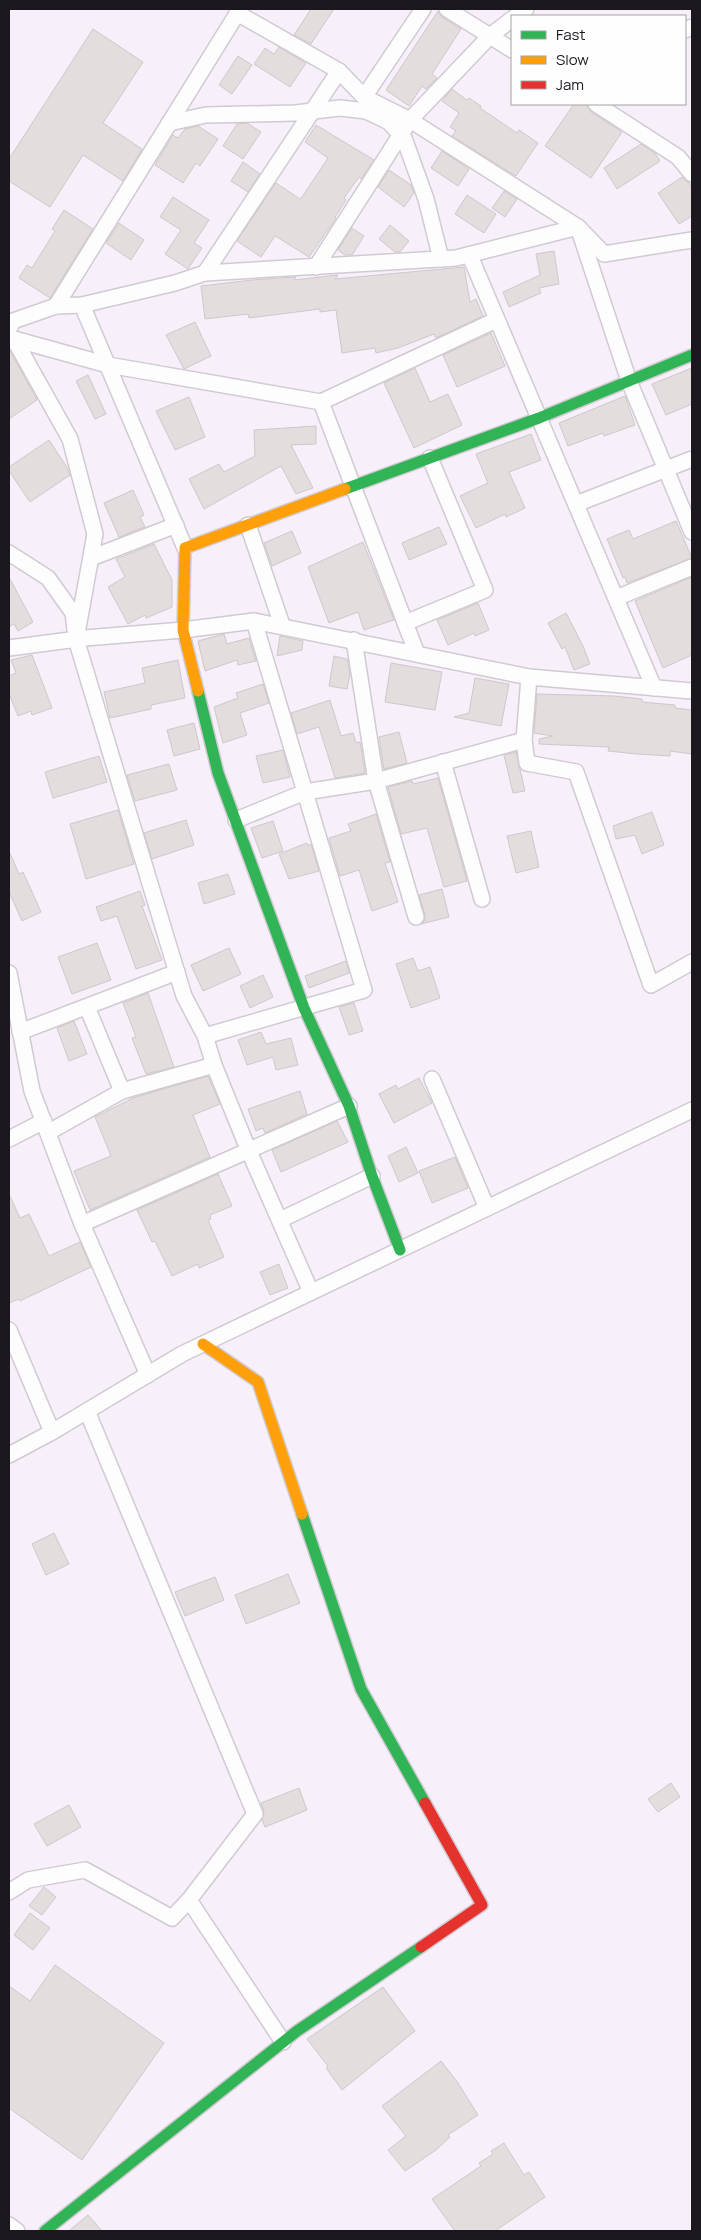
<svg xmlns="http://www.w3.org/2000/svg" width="701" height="2240" font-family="Manrope,sans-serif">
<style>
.building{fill:#e4ddde;stroke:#cec8ca}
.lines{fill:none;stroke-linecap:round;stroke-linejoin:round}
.street-casing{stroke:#d0cad2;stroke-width:18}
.fast-casing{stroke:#d0cad2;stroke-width:14}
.slow-casing{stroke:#d0cad2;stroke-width:14}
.jam-casing{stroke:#d0cad2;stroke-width:14}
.street{stroke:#fefdfe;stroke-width:15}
.fast{stroke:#30b455;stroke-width:11}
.slow{stroke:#ff9f0a;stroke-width:11}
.jam{stroke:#e5322d;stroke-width:11}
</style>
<rect width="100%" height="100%" fill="#f7effa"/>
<g class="building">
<path d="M311 9H334L311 44 294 35Z"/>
<path d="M438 11 442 17 461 29 432 74 437 78 426 89 422 86 409 106 386 90Z"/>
<path d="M93 29 143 62 103 123 142 149 123 181 83 155 50 207 9 181V159Z"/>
<path d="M279 47 306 63 290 87 254 64 265 48 274 54Z"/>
<path d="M238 56 252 65 232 94 219 85Z"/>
<path d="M452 89 467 100 469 98 481 106 480 108 517 133 519 130 538 143 516 176 452 136 456 131 450 127 459 113 442 101Z"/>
<path d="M574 104H587L591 112 622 132 591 178 545 146Z"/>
<path d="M247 123 261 132 243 159 223 146 237 124Z"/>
<path d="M316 125 374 160 361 179 359 177 344 198 346 200 335 217 336 218 309 257 275 236 261 257 237 241 276 183 300 199 302 197 328 158 305 142Z"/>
<path d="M198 126 218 139 200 166 196 163 183 183 155 165 173 135 178 138 185 129Z"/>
<path d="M641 144 655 153 660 161 617 189 604 168Z"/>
<path d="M442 151 469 169 458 186 431 168Z"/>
<path d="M243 162 260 174 248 192 231 181Z"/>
<path d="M389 170 411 185 414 193 404 207 378 187Z"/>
<path d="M682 177 692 186V216L679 224 658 193Z"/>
<path d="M504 191 517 199 505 217 492 208Z"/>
<path d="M467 195 496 214 484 233 455 214Z"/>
<path d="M173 197 209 220 194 243 202 248 188 269 165 254 181 230 160 217Z"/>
<path d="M64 210 93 229 50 298 19 278 27 265 32 268 55 231 52 229Z"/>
<path d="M119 223 144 240 131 260 106 243Z"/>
<path d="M390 225 409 241 400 252H395L379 239Z"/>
<path d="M352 228 364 236 352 255H345L338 250Z"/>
<path d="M554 251 559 284 539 288 541 293 509 307 503 292 540 275 536 254Z"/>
<path d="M464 267 470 302 476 299 483 316 436 338 434 334 398 348 376 353 375 348 342 353 336 310 320 312V309L249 318 248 314 205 319 201 286 252 280 296 277 294 280 338 275 335 279Z"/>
<path d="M195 322 211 356 184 369 166 335Z"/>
<path d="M491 333 505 366 457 387 443 355Z"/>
<path d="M9 349 37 400 9 419Z"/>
<path d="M415 368 430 402 448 394 462 425 414 448 384 383Z"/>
<path d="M692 368V404L666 415 652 384Z"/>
<path d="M88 375 106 414 95 419 76 381Z"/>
<path d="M625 396 635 425 604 436 603 433 568 446 559 423Z"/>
<path d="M189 397 205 437 175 450 156 411Z"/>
<path d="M316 426V444L291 445 313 488 296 494 281 466 204 509 189 479 219 464 224 472 255 456 254 430Z"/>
<path d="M531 434 541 460 509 472 525 508 506 517 505 514 476 528 460 496 488 483 476 454Z"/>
<path d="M49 440 68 469 70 475 30 502 9 471V467Z"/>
<path d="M133 490 144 515 140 517 145 527 119 537 104 503Z"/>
<path d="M676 521 692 558 627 583 625 577 623 578 607 539 629 530 633 539Z"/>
<path d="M439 527 447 544 409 560 402 543Z"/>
<path d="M292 531 301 553 272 566 264 543Z"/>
<path d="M363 542 394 620 364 630 358 612 329 623 308 567Z"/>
<path d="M154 544 172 580V607L146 618 145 615 128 624 108 587 125 577 116 559Z"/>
<path d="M9 577 33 622 18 631 14 624 9 627Z"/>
<path d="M692 577V655L663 668 635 601Z"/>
<path d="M478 603 489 630 475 636 474 633 448 645 437 620Z"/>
<path d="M566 613 583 646 590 664 574 670 565 647 562 649 548 623Z"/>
<path d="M224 634 227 644 249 638 256 661 238 665 237 660 205 671 198 641Z"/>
<path d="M280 636 303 641 302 650 277 656Z"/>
<path d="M32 655 52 708 32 715 31 711 18 716 9 694V676L16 673 11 660Z"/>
<path d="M334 656 347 659 350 674 347 689 329 686Z"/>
<path d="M178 660 185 698 151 705V709L110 718 104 692 145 683 142 668Z"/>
<path d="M391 663 442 672 435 710 385 702Z"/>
<path d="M475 678 509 684 501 726 454 717 469 713Z"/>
<path d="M263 684 269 703 240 713 247 735 223 743 214 707 238 698 236 693Z"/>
<path d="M537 694 614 696 642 699V702L675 705V708L692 710V754L670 751V756L637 754 608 751 609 747 539 744V739L553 736 534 733Z"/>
<path d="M330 700 341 736 353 733 356 743 360 742 365 773 335 778 319 727 297 734 291 713Z"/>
<path d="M194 723 200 749 174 756 167 730Z"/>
<path d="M399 732 407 763 384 769 379 737Z"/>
<path d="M283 750 290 777 263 783 256 756Z"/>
<path d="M516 752 525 791 513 793 504 755Z"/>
<path d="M99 756 107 782 53 798 45 772Z"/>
<path d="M169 764 177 790 135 801 127 775Z"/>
<path d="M438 778 467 881 444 887 427 828 401 834 388 787 412 781 413 784Z"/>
<path d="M118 810 134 864 86 879 70 824Z"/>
<path d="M652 812 664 845 642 854 635 835 616 839 613 826Z"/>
<path d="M376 814 390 862 385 863 398 902 372 911 359 870 340 876 329 838 351 831 348 824Z"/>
<path d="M186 820 194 845 152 859 144 833Z"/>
<path d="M273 821 283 851 262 858 251 828Z"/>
<path d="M531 831 539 867 516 873 507 836Z"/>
<path d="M307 843 308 846 311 844 319 871 289 879 279 854Z"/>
<path d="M9 851 19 874 23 872 41 912 22 921 9 892Z"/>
<path d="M228 874 235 894 204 904 198 883Z"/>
<path d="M442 889 449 917 421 924 425 920V915L419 895Z"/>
<path d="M140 891 145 905 142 906 162 960 136 969 117 916 101 921 96 907Z"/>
<path d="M97 943 111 980 72 994 58 957Z"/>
<path d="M229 948 241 974 203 991 191 965Z"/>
<path d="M413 958 418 971 430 967 440 998 411 1008 396 964Z"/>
<path d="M346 961 349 973 309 988 305 976Z"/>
<path d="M263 975 273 997 250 1008 240 986Z"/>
<path d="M148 993 174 1067 146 1074 132 1038 136 1037 123 1003Z"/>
<path d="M354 1003 363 1031 349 1035 339 1007Z"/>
<path d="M74 1021 87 1054 69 1061 57 1028Z"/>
<path d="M261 1032 266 1044 291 1038 298 1065 276 1070 273 1057 247 1065 238 1040Z"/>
<path d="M208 1076 220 1104 193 1115 210 1157 90 1210 74 1171 111 1156 95 1117 133 1098Z"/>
<path d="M419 1078 432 1103 394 1123 379 1094 396 1085 398 1089Z"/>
<path d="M300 1091 307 1114 265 1133 263 1128 256 1131 248 1109Z"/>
<path d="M337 1121 348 1142 281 1172 272 1150Z"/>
<path d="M406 1147 418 1173 399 1182 388 1156Z"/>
<path d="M455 1157 468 1188 432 1203 419 1171Z"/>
<path d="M218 1174 232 1206 210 1215 211 1219 208 1220 224 1257 199 1268 198 1264 172 1276 155 1241 152 1242 137 1210Z"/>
<path d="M9 1194 20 1218 29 1214 49 1256 80 1242 91 1267 20 1301 19 1299 9 1303Z"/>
<path d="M279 1264 288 1288 270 1295 260 1272Z"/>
<path d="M54 1533 69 1564 46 1575 32 1544Z"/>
<path d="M288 1574 300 1603 246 1624 235 1595Z"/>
<path d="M215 1577 224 1600 185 1616 175 1592Z"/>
<path d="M671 1783 680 1797 658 1812 648 1799Z"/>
<path d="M299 1788 307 1810 265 1827 262 1820 264 1811 261 1803Z"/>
<path d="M69 1805 81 1827 47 1846 34 1824Z"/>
<path d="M44 1887 56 1897 42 1915 29 1906Z"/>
<path d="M30 1913 50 1928 33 1950 14 1935Z"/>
<path d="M55 1965 164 2043 82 2160 9 2108V1986L30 2001Z"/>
<path d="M383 1987 415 2031 342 2090 326 2068 328 2066 307 2039Z"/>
<path d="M441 2061 458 2083 478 2115 448 2135 450 2137 436 2150 405 2171 388 2150 406 2136 382 2106Z"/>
<path d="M504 2143 524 2175 529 2172 545 2197 495 2231H455L432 2199 481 2166 479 2163 493 2154 491 2151Z"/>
<path d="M88 2215 102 2231H69Z"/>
</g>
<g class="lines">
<g class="street-casing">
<g id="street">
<path d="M447 9 512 50"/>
<path d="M237 13 339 71 364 97 410 120 578 227 629 381 692 532"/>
<path d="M516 16 526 9"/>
<path d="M685 30 692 27"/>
<path d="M364 97 423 9"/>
<path d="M596 104 678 157 692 174"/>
<path d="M169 123 206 115 295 113 340 108 366 111 389 122 404 138 426 199 441 259"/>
<path d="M470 256 654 688"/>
<path d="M316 267 410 120 490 36 512 19"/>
<path d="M205 273 339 71"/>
<path d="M82 305 185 548"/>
<path d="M56 306 240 9"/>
<path d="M9 329 13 321 56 306 82 305 175 283 205 273 456 258 578 227 604 254 692 240"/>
<path d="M9 339H14L70 439 95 534 76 639 184 996 205 1036 214 1065 248 1149 311 1292"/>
<path d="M14 339 108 365 321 402"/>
<path d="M576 504 692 459"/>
<path d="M248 525 282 625"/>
<path d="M9 553 48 578 73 613 75 630"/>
<path d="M91 558 176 525"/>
<path d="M616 598 692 567"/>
<path d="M405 623 485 590 430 458"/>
<path d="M354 640 376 781 416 917"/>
<path d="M9 648 85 638 183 630 254 621 529 677 692 691"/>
<path d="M417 654 321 402 496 320"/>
<path d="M524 740 527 763 576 772 651 985 692 962"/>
<path d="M443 762 482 899"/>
<path d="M236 820 305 792 376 781 524 740 529 677"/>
<path d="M9 973 32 1091 82 1224 148 1375"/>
<path d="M87 1007 122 1091"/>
<path d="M20 1032 177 972"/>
<path d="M205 1036 364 990 254 621"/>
<path d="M432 1079 487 1208"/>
<path d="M49 1132 122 1091 214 1065"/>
<path d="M9 1139 44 1121"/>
<path d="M280 1220 372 1176"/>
<path d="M82 1224 349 1106"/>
<path d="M9 1330 52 1432"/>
<path d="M87 1411 255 1814 189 1900 283 2042"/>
<path d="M9 1455 52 1432 182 1354 692 1110"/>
<path d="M9 1892 28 1880 85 1870 172 1918 189 1900"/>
<path d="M9 2225 17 2231"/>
</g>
</g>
<g class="fast-casing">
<g id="fast">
<path d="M345 489 539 418 692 355"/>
<path d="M198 691 218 773 304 1008 349 1106 372 1176 400 1250"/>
<path d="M302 1514 361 1689 425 1803"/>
<path d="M45 2231 297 2031 421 1947"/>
</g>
</g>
<g class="slow-casing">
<g id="slow">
<path d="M198 691 183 630 185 548 345 489"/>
<path d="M203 1344 258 1382 302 1514"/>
</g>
</g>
<g class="jam-casing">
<path id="jam" d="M421 1947 482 1905 425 1803"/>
</g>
<use href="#street" class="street"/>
<use href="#fast" class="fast"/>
<use href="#slow" class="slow"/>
<use href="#jam" class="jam"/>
</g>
<rect width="701" height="2240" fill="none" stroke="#1c171e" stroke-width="20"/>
<rect x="511" y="15" width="175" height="90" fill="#fefefe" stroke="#a4a2a4"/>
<rect x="521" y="31" width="25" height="8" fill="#30b455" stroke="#a4a2a4"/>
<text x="556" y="40" font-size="15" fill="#1c171e">Fast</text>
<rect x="521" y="56" width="25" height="8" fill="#ff9f0a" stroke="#a4a2a4"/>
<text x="556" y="65" font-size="15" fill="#1c171e">Slow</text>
<rect x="521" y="81" width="25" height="8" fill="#e5322d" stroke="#a4a2a4"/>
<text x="556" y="90" font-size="15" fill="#1c171e">Jam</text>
</svg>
